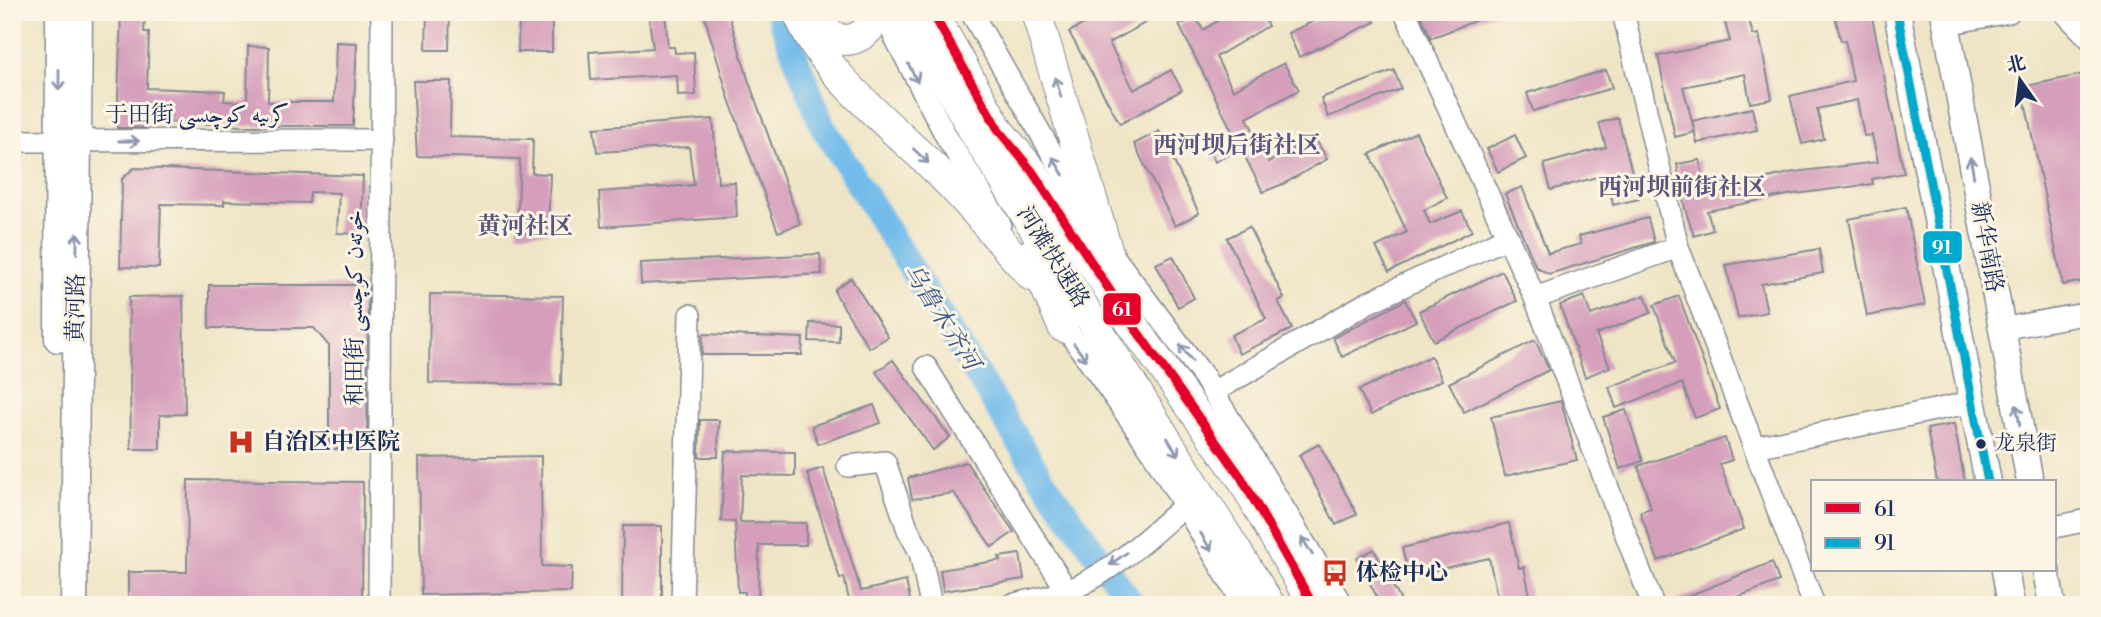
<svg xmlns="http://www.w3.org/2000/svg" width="2101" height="617" font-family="'Libre Bodoni',Amiri,'Noto Serif SC',serif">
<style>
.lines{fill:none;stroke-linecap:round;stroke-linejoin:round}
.river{stroke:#72bceb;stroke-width:26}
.building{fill:#d59ebb}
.minor-casing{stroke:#858a92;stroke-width:24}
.major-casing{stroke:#858a92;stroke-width:29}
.highway-casing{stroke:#858a92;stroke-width:32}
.path{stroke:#858a92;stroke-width:2.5;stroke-dasharray:2 5;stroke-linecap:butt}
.minor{stroke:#fff;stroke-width:21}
.major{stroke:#fff;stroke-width:26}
.highway{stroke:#fff;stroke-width:30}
.path-bridge{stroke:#858a92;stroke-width:2.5;stroke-dasharray:2 5;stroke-linecap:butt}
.bus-1-casing{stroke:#fcf5e5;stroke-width:14}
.bus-2-casing{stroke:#fcf5e5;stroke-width:14}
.bus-1{stroke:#e4002b;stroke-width:9}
.bus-2{stroke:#00a9ce;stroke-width:9}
.oneway{stroke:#8d97ae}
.bus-dot{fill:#1b2f5e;stroke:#fcf5e5;stroke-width:2.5}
.labels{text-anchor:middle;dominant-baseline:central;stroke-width:6;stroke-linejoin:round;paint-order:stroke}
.bus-label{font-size:21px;fill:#1b2f5e;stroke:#fcf5e5;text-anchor:start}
.street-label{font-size:23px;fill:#1b2f5e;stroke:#fcf5e5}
.poi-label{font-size:23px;font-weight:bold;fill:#1b2f5e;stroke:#fcf5e5;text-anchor:start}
.neighbourhood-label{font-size:24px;font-weight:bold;fill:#5c567f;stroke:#fcf5e5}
.water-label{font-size:24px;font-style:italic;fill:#355988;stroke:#fcf5e5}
.line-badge{stroke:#fcf5e5;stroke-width:2.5}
.badge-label{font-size:19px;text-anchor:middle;font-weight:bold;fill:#fff}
</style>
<rect width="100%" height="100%" fill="#fcf5e5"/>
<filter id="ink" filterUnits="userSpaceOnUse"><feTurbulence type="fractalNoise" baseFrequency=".0143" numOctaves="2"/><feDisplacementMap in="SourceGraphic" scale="14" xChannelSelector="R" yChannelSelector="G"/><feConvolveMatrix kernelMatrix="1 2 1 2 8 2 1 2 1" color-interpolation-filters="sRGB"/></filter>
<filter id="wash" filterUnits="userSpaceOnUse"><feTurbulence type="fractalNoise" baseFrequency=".00686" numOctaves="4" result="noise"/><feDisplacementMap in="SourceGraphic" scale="28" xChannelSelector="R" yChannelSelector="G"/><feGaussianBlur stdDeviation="1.57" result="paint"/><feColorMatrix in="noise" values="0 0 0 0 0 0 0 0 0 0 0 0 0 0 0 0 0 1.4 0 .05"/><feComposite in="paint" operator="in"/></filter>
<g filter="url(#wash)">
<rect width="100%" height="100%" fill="#efe5c6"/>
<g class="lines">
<path class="river" d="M778 12 823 127 1040 476 1133 605"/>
</g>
<g id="blocks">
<g class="building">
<path d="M121 12H145L144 32H149L147 88 225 91 224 101 247 102 248 46 269 47 268 102H334L336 42 357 43 353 126H241L146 120V128H117Z"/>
<path d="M427 12H450L449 50H426Z"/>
<path d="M519 12H552V52H518Z"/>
<path d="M648 12H665L668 47H674L675 53 694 52 696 95 678 96 677 75 591 80 589 52 653 48Z"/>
<path d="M703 12H728L749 82 800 224 778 232 729 99Z"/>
<path d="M1115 12H1141L1147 22 1109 43 1134 90 1171 70 1182 90 1120 124 1069 32 1095 18 1097 22Z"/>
<path d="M1232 12H1260L1268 26 1216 57 1233 90 1284 63 1299 90 1247 118 1269 162 1314 136 1327 159 1283 184 1263 192 1241 149 1215 162 1207 143 1232 131 1179 25 1196 17 1203 30Z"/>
<path d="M1333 12H1370L1375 22 1299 57 1288 33Z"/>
<path d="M1429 12H1495V13L1431 38 1421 16Z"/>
<path d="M1722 12H1747L1753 35 1759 34 1772 99 1750 103 1745 74 1683 87 1695 132 1675 137 1658 56 1730 41Z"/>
<path d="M1834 12H1871L1904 173 1872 179 1873 184 1787 195 1707 211 1713 230 1694 236 1685 209 1677 164 1700 160 1706 192 1794 172 1878 162 1872 135 1864 136 1857 100 1817 109 1824 139 1802 144 1790 96 1853 81 1845 40 1841 41Z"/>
<path d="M1394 70 1401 89 1328 117 1321 98Z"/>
<path d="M1606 70 1612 88 1533 111 1527 93Z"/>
<path d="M2089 73V280L2063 285 2022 87Z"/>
<path d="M413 81H451L450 137 533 139 532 173 550 174 548 233H517L520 159 417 156Z"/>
<path d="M1752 108 1757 130 1697 143 1692 121Z"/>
<path d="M1618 118 1639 199 1613 205 1607 174 1551 190 1544 164 1606 147 1599 123Z"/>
<path d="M713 119 718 183 735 182 737 217 601 227 599 192 694 185 689 147 597 152 594 128Z"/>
<path d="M1159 131 1199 213 1175 226 1134 144Z"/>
<path d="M1416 132 1447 198 1424 210 1430 224 1462 211 1472 231 1389 272 1376 247 1407 232 1370 154Z"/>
<path d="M1515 135 1526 158 1498 172 1487 149Z"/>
<path d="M134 168 363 176 361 234 337 233 339 193 310 192 309 203 224 201V205L161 204 159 268 120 267 122 179Z"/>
<path d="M1522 187 1548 253 1581 244 1579 236 1648 218 1654 242 1549 274 1536 267 1505 194Z"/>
<path d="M1906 207 1925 305 1867 316 1849 219Z"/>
<path d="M1249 227 1284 298 1278 301 1292 329 1239 354 1231 335 1266 319 1227 238Z"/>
<path d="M1819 249 1823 273 1761 284 1767 312 1738 318 1726 265Z"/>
<path d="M820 254 822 274 641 284 640 263Z"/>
<path d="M1173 256 1194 298 1178 307 1156 264Z"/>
<path d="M1502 271 1517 301 1434 341 1419 311Z"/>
<path d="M851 278 888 337 869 348 835 293V289Z"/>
<path d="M209 285H368L367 449H329V346L314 328H209Z"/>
<path d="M430 294 563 296 561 385 429 383Z"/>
<path d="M1645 295 1651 313 1596 334 1610 367 1585 377 1560 305 1584 296 1591 315Z"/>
<path d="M183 296 185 414 160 415V449H131L129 297Z"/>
<path d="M1679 296 1720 409 1695 418 1682 383 1616 408 1609 387 1675 363 1654 305Z"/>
<path d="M1405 300 1416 321 1342 357 1333 338Z"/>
<path d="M810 323 839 324V342L809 341Z"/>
<path d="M703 334 803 338 802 355H702Z"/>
<path d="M1535 340 1549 370 1464 412 1449 383Z"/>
<path d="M1431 356 1442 380 1371 415 1359 390Z"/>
<path d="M893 360 950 437 933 450 876 372Z"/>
<path d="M1561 401 1577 460 1505 476 1491 417Z"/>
<path d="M874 405 881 423 818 444 812 426Z"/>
<path d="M1626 410 1643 461 1620 469 1603 417Z"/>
<path d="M700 420H719L718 457H699Z"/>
<path d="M1954 424 1965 482H1937L1927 429Z"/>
<path d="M1725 438 1732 460 1720 464 1744 529 1658 561 1640 512 1651 508 1638 466Z"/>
<path d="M1319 444 1357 514 1336 525 1299 455Z"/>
<path d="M725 451 795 452V476L742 475 740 522 806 523V545H759L758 605H745V592H738L735 522 721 521Z"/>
<path d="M541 456 542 566 572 567 571 592 421 595 419 458Z"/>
<path d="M966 462 1014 532 992 547 954 493 912 499 908 478Z"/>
<path d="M823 468 861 591 906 581 910 600 886 605H850L844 577 840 579 807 473Z"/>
<path d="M188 480 363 482 362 605H128V572H187Z"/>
<path d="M1509 523 1519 568 1524 567 1532 605H1499L1489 558 1409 576 1402 548Z"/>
<path d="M623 526H662V605H622Z"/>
<path d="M1374 549 1387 574 1403 605H1381L1357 558Z"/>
<path d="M1020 554 1024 579 943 591 940 570 1001 560 999 557Z"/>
<path d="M1772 562 1779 581 1717 605H1666Z"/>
</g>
</g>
</g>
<g filter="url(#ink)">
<use href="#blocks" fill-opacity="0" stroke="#858a92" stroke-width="2"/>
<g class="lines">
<g class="minor-casing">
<g id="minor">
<path d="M882 12 946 136 1000 224"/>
<path d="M971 12 1088 216"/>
<path d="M1405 12 1535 298 1653 605"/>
<path d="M1623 12 1678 247 1814 605"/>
<path d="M2064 12 2089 38"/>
<path d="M1946 24 2009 12"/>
<path d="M12 141 382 140"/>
<path d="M1115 258 1204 377 1342 605"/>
<path d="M1535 298 1678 247"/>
<path d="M1056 314 1150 448 1244 605"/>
<path d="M2001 329 2089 313"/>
<path d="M926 367 1076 605"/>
<path d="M1213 392 1367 303 1508 237"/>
<path d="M1755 447 1973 402"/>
<path d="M848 466 885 462 908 530 920 552 931 605"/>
<path d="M2054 527 2089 520"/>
<path d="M379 605 382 12"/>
<path d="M682 605 690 315"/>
<path d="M1011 605C1030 600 1052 597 1070 590 1112 572 1150 536 1184 506"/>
</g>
</g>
<g class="major-casing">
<g id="major">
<path d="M1897 12 1988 482"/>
<path d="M1944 12 2030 482"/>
<path d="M58 339 59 12"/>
<path d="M2005 570 2011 605"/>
<path d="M2046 570 2052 605"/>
<path d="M74 605 79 12"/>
</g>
</g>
<g class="highway-casing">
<g id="highway">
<path d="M798 12C822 75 896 129 942 176 974 207 1001 244 1032 276"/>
<path d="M814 12C818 18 822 26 827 31 846 51 872 34 878 12"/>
<path d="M907 12 976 135 1270 605"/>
<path d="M932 12 999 131 1032 171 1127 317 1241 477 1313 605"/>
<path d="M1036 12 1117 283"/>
<path d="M1031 254 1063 327"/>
</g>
</g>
<path class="path" d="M26 605V604"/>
<use href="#minor" class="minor"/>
<use href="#major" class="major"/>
<use href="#highway" class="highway"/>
<path class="path-bridge" d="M1339 605 1357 594"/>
<g class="bus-1-casing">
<path id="bus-1" d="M932 12 999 131 1032 171 1127 317 1241 477 1313 605"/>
</g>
<g class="bus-2-casing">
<path id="bus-2" d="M1897 12 1988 482"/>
</g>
<use href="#bus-1" class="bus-1"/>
<use href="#bus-2" class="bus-2"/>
</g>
<defs><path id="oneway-shaft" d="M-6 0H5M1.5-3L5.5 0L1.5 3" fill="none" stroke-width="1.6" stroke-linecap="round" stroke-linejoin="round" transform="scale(1.75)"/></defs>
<g class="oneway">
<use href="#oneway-shaft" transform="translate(913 73) rotate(63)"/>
<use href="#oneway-shaft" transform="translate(59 80) rotate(90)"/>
<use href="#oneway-shaft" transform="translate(1058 87) rotate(-107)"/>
<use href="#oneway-shaft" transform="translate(129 141)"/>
<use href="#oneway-shaft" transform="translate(921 156) rotate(43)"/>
<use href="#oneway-shaft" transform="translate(1058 166) rotate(-121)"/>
<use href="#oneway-shaft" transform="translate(1972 167) rotate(-100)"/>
<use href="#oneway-shaft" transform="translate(77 243) rotate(-89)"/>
<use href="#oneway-shaft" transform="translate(1080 352) rotate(54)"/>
<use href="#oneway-shaft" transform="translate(1186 353) rotate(-127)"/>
<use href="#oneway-shaft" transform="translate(2018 415) rotate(-100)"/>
<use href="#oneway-shaft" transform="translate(1173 447) rotate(58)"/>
<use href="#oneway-shaft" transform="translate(1206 542) rotate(59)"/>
<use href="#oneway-shaft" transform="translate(1307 546) rotate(-122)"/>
<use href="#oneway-shaft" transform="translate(1118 559) rotate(144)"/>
</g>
</g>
<defs>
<g id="hospital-bare" transform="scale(2.1)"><path d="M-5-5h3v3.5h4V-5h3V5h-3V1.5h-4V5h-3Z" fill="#c8321e" stroke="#fcf5e5" stroke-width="2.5" paint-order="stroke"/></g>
<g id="bus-bare" transform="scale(2.1)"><path d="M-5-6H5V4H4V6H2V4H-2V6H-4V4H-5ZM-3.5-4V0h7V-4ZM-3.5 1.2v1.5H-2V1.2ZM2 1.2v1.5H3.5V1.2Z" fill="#c8321e" stroke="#fcf5e5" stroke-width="2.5" paint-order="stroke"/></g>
</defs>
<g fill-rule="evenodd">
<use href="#hospital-bare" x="241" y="442"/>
<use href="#bus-bare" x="1335" y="573"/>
</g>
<circle class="bus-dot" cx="1981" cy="444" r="6"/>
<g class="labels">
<g class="bus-label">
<text x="1994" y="444">龙泉街</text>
</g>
<g class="street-label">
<text x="197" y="115">于田街 كرىيە كوچىسى</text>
<text transform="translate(1987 247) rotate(80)">新华南路</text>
<text transform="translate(1053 257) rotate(58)">河滩快速路</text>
<text transform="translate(76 308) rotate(-89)">黄河路</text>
<text transform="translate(355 308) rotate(-90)">和田街 خوتەن كوچىسى</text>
</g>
<g class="poi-label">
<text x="262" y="442">自治区中医院</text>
<text x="1356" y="573">体检中心</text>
</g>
<g class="neighbourhood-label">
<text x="1237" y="146">西河坝后街社区</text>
<text x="1682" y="188">西河坝前街社区</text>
<text x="525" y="227">黄河社区</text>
</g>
<g class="water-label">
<text transform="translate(941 317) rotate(58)">乌鲁木齐河</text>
</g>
</g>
<g class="line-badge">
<rect x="1922" y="230" width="41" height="34" rx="7" fill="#00a9ce"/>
<rect x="1102" y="292" width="40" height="34" rx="7" fill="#e4002b"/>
</g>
<g class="badge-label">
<text x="1942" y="254">91</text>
<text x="1122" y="316">61</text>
</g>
<rect width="2101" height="617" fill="none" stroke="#fcf5e5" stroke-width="42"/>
<rect x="1811" y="480" width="245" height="91" fill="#fcf5e5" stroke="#a2a6af" stroke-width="2"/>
<rect x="1825" y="503" width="35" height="10" fill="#e4002b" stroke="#a2a6af" stroke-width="2"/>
<text x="1874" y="516" font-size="21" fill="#1b2f5e">61</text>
<rect x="1825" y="538" width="35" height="10" fill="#00a9ce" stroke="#a2a6af" stroke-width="2"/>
<text x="1874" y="550" font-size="21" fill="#1b2f5e">91</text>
<g transform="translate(2020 80) rotate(346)" stroke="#fcf5e5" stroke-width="5" paint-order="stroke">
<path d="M0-5L12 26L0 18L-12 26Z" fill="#1b2f5e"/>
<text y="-10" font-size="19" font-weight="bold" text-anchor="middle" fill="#1b2f5e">北</text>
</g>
</svg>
